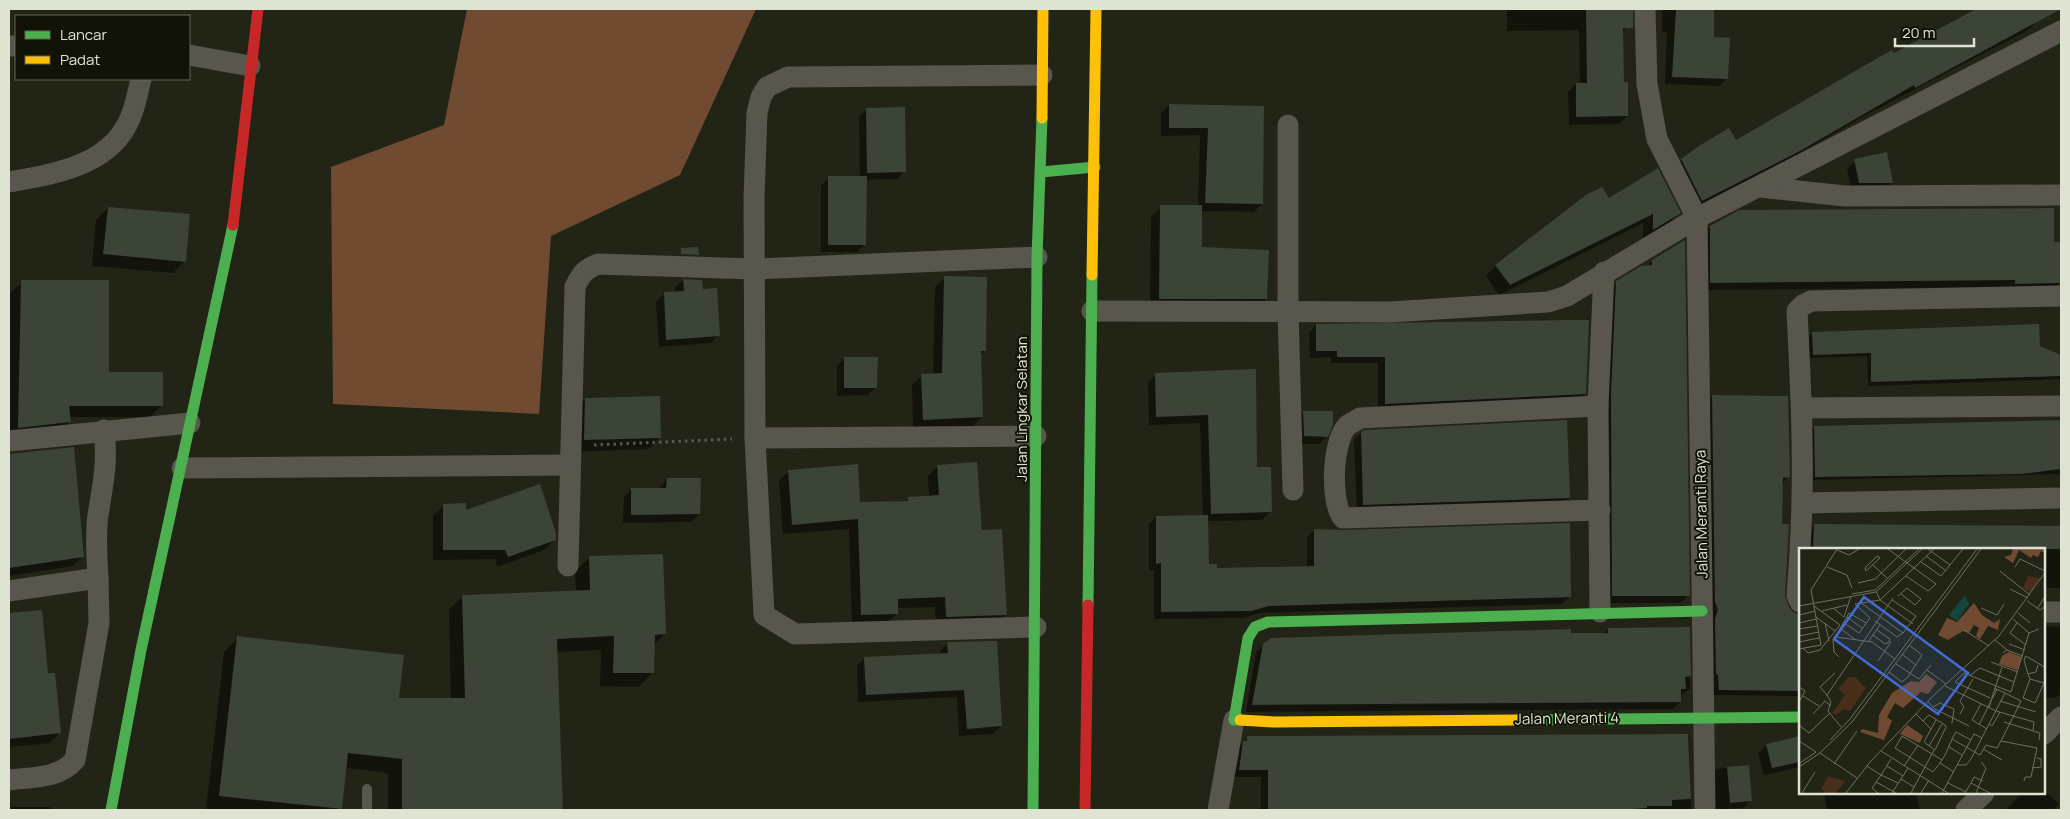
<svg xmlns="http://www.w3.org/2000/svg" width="2070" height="819" font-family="Manrope,sans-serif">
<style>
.forest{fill:#704b32}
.shadow{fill:#0007}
.building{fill:#3c4337}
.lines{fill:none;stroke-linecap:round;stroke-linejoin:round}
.path{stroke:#5a5a51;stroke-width:3;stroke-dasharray:2.5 4;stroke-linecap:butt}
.lane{stroke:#58564d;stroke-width:10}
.street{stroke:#58564d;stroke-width:21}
.fast{stroke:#4caf50;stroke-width:11}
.slow{stroke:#ffc107;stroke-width:11}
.jam{stroke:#c62828;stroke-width:11}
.labels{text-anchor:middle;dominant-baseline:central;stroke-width:4;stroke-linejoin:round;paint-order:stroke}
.street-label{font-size:15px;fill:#dfe4d2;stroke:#101306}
.inset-road{fill:none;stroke:#6e7161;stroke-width:1}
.view{fill:#446cd7;fill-opacity:0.15;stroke:#446cd7;stroke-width:2.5}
.inset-edge{fill:none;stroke:#dfe4d2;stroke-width:2.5}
</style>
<rect width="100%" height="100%" fill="#222515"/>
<path class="forest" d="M467 9H756L680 175 551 236 539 414 333 404 331 167 444 125Z"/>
<g class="shadow">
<path d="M1507 9H1626V28L1622 32V83L1627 116 1619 124 1569 125 1568 92 1576 84H1580L1579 30 1507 31Z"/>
<path d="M1662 9H1713V38L1727 78 1719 86 1665 84 1667 32H1662Z"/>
<path d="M1979 9H2029L2036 22 2028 30 1862 117 1790 159 1694 208 1674 168 1682 160 1735 142Z"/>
<path d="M1169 105 1263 107 1262 204 1254 212 1201 211V249L1266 299 1256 309 1150 308 1151 217 1161 207H1198L1200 135 1161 136V113Z"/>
<path d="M867 109 905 171 897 179 865 180V244L857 252H821V186L829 178H860L859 117Z"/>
<path d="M1855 161 1892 183 1884 191H1852L1847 169Z"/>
<path d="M1609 199 1679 213 1669 223 1643 239V223L1499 295 1486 276 1496 265Z"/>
<path d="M108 208 184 262 173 273 92 266 96 220Z"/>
<path d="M1710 227 2053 243 2059 283 2052 290 2008 287 1704 290 1703 234Z"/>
<path d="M1652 261 1688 595 1681 603H1605L1609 290 1617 282 1647 266Z"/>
<path d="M945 277 985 351 980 355 982 417 972 427 913 429 912 385 922 375H933L935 287Z"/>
<path d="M683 280 702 291 719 335 711 343 659 347 656 302 664 294 676 293 675 288Z"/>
<path d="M22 282 107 373 162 405 150 417H69V422L58 434 9 439 10 293Z"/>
<path d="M1316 325 1585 394 1578 401 1378 411V363H1331V357L1310 358 1309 333Z"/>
<path d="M1813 333 2038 347 2056 354H2061V379L1868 386 1867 356 1809 358V337Z"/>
<path d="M845 358 876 387 868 395 837 396V366Z"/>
<path d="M1254 370 1256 468 1270 512 1262 520 1207 521 1208 566 1216 569 1307 567V537L1315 530 1569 597 1562 604 1259 613 1244 618 1154 619V570H1149V524L1156 517 1203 516 1200 423 1149 425 1148 383 1156 375Z"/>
<path d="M1712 396 1788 477 1783 483 1781 525 1783 595 1788 608 1792 613 1800 615V696L1711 695 1707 402Z"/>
<path d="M585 399 660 438 648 449 572 452 573 411Z"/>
<path d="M1304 412 1327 436 1319 444H1296V420Z"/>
<path d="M2061 422V474L1812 480 1811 431 1815 428Z"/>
<path d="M1361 433 1569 498 1561 505 1357 512 1354 441Z"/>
<path d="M73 448 83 556 73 566 9 576V455Z"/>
<path d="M938 466 980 532 1006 615 996 625 936 626 935 607 897 608V614L887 623 852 625 849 529 783 534 779 481 789 471 859 503H904L909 498 929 497 928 476Z"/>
<path d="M667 479 699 514 691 522 623 523 624 497 632 489H659Z"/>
<path d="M444 505 464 512 555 539 544 550 497 567 495 559 433 560V516Z"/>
<path d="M1814 525 2061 527V588H2044V549H1809L1810 529Z"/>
<path d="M589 558 665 634 653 646V673L638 687 600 686 601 650 557 652 561 810H388V773L346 768 339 810H206L224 652 238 638 397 699H451L449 610 463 596 576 592 575 572Z"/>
<path d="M41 611 47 675 60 732 50 743 9 747V614Z"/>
<path d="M2044 626 2061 627V693L2056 698H2044Z"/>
<path d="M1689 628 1690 689 1680 696V702L1673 709 1246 712 1256 652 1264 645 1603 634 1609 629Z"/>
<path d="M948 643 1001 726 993 734 959 736 957 697 858 702 857 666 865 658 940 655V651Z"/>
<path d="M1689 735 1691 810H1261V777H1232L1236 749 1248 738Z"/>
<path d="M1800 737V767L1764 775 1758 753 1766 745Z"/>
<path d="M1748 766 1751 800 1743 808 1710 810 1709 777 1717 769Z"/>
<path d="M2044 790 2059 804 2053 810H2006L2022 793H2044Z"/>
<path d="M1824 793H1916L1920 810H1827Z"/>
<rect x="9" y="807" width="41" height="3"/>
</g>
<g class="building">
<path d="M1586 9H1633V28H1623L1624 82H1628V116L1576 117V83H1587Z"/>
<path d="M1676 9H1714V37L1730 38 1728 79 1672 77Z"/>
<path d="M1976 9H2061L1915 88 1914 85 1800 151 1702 201 1681 159 1699 146 1729 128 1736 140 1869 63 1892 50 1894 53Z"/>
<path d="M1169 104 1264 106 1263 204 1205 203 1208 128H1169Z"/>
<path d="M905 107 906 172 867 173 866 108Z"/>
<path d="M1887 152 1893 183H1859L1854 159Z"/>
<path d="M1658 168 1681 213 1653 230V214L1510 285 1495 265 1586 195 1602 187 1609 198Z"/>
<path d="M828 176H867L866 245H828Z"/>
<path d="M1160 205H1202V247L1269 250 1267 299H1159Z"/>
<path d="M108 207 190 214 186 262 103 254Z"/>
<path d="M2054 208V242H2061L2060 283 2015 284V280L1710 283V226L1739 210Z"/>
<path d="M1685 240 1690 596H1612L1611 393 1616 281 1641 266 1652 265V260Z"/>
<path d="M698 247 699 255 681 254V248Z"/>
<path d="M944 276 987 277 986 351H981L983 417 923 420 921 374 942 373Z"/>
<path d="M683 279 702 280 703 289 717 288 720 336 666 340 664 292 684 291Z"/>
<path d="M21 280H109V372H163V406H69L71 422 18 428Z"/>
<path d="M1568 320H1589L1586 394 1385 404V357H1337V351H1316V324Z"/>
<path d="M2039 324 2040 346 2061 355V376L1871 382V353L1813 355 1812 332Z"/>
<path d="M844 357H878L877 388H844Z"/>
<path d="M1256 369 1257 467H1271L1272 512 1211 514 1208 415 1156 417 1155 373Z"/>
<path d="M1712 395 1788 396 1790 477 1783 478 1782 524H1789L1785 595 1789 607 1793 612 1800 614V691L1719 690 1718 674 1716 675 1715 619 1718 610 1715 602Z"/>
<path d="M660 396 661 438 584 440 585 398Z"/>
<path d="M1303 411H1333V425L1328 437 1304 436Z"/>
<path d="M1567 420 1570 498 1363 505 1361 432 1364 430Z"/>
<path d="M2061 420V469L2021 474 1815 477 1814 426Z"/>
<path d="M74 447 84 557 9 568V454Z"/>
<path d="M977 462 982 530 1002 529 1007 615 946 617 945 597 898 599V614L861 615 858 519 792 525 788 470 858 464 860 502 908 501V497L939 495 937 465Z"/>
<path d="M667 478H701L700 514 631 515V488H666Z"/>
<path d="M540 484 556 533V540L508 557 505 550H443V504L466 503V510Z"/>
<path d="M1208 515 1209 564H1217V568L1314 566V529L1343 530 1570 523 1571 597 1268 606 1252 611 1161 612V563L1156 564V516Z"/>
<path d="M1814 524 2061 526V549H1813Z"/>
<path d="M663 554 666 634 655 635 654 673H613L614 636 557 639 563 810H402V759L348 753 342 809 219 796 237 636 404 655 399 698H465L462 595 590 590 589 556Z"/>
<path d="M42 610 48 673H55L61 733 9 739V613Z"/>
<path d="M1690 627 1691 676 1685 677 1686 689H1681V702L1252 705 1263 644 1271 638 1571 629V633H1608V628Z"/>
<path d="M997 641 1002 726 967 729 964 690 866 695 864 657 948 653 947 642Z"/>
<path d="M1688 734 1691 799 1672 800V806H1647V808L1619 810H1268V770H1239L1243 741H1247V736Z"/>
<path d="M1800 736V762L1772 768 1766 744Z"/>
<path d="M1749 765 1752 801 1730 803 1727 767Z"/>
</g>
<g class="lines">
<path class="path" d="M594 445 732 439"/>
<path class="lane" d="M367 789V810"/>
<g class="street">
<path d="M1645 9 1647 84 1657 139 1697 218 1705 810"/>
<path d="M9 46H16"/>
<path d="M189 55 250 66"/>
<path d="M1288 125V311L1293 490"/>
<path d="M9 182C54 174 112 166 131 116 136 104 138 91 141 79"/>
<path d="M1760 187 1845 196 2061 195"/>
<path d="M1092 311 1390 312 1548 302 1567 296 1697 218 2061 31"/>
<path d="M1598 406 1360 418C1356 421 1350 423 1347 426 1332 442 1330 502 1343 518L1600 510"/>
<path d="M1802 408 2061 406"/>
<path d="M755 438 1036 436"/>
<path d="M9 441 190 423"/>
<path d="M182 468 570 465"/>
<path d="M1803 503 2061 498"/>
<path d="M1800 549C1805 469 1801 390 1797 311L1803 305 1811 301 2061 296"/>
<path d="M1800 553 1797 595 1800 602"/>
<path d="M568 566 575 287C581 274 585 269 598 264L754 269 1037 257"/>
<path d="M98 578C97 558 95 535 98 515 103 483 108 464 104 430"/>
<path d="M9 591 98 578 99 623 75 760C58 779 33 777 9 780"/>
<path d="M1600 612 1598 406 1604 272"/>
<path d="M2044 612H2061"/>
<path d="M1036 627 795 634 764 615 755 438 754 197 757 113 761 97 767 87 788 77 1042 75"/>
<path d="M2044 734 2061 717"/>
<path d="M1218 810 1234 720"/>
<path d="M1966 810 1984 793"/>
</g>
<g class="fast">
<path d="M1041 172 1095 167"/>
<path d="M1088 605 1092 275"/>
<path d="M1240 720H1234L1248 638 1255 627 1268 622 1702 611"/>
<path d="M1517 720 1800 717"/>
<path d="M111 810 141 650 233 225"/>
<path d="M1033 810 1037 257 1042 118"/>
</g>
<g class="slow">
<path d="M1042 118 1043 9"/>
<path d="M1092 275 1096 9"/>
<path d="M1240 720 1274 722 1517 720"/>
</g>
<g class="jam">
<path d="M233 225 258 9"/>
<path d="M1085 810 1088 605"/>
</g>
</g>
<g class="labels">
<g class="street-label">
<text transform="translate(1021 409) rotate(-90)">Jalan Lingkar Selatan</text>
<text transform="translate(1701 514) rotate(-91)">Jalan Meranti Raya</text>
<text transform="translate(1567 718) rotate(-1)">Jalan Meranti 4</text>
</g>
</g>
<g transform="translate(1799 548)">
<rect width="246" height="246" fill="#222515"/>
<path d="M229 28 241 30 232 44 224 40ZM50 129H56L67 140 51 163 45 161 37 167 33 165 46 147 39 141ZM29 228 46 233 37 245H24L26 243 22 241Z" fill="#492f1b"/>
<path d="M214 1H246V5L242 3 239 9 234 7 232 10 220 2 214 15 205 9 212 7ZM175 55 183 67 195 75 201 71 199 82 189 78 181 91 177 88 180 80 175 77 170 85 164 83 149 92 139 87 148 70 158 74ZM210 104 223 109 218 122 200 116 203 108ZM127 126 138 134 129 146 122 144 104 160 96 155 88 169 93 173 85 192 61 184 63 181 79 185 80 167 93 145 112 133 120 134ZM108 177 124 188 121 195 101 186Z" fill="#704b32"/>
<path d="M166 47 170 56 158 73 150 67Z" fill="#14463f"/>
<path class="inset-road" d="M89 1 137 36 129 43 107 28M129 1 151 17M38 2 50 7 60 1M127 8 146 22M122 14 142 28 164 1M74 17 88 30M28 19 48 27 53 40M216 19 221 11 246 23M67 23 81 10 78 8M67 23 66 20 78 8M201 23 231 47M59 35 76 31 107 1M211 41 229 50M77 43 81 52 114 76M53 46 76 42 120 1M99 48 108 40 122 51 116 57 102 46M93 52 117 68 104 85M228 53 241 62 247 58M62 55 104 85 98 89 76 73M0 58 77 44 123 1M34 60 45 69 52 48M182 60 198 67 205 56M238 61 247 47M23 63 48 57M83 63 109 80M219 65 231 75M0 67 16 63M17 69 36 83M48 69 63 80M214 71 230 85 240 81M0 75 17 71M26 75 30 93M45 75 60 85 71 70 56 56 81 52 135 1M218 75 211 85 227 97M0 81 18 78M42 81 57 92M165 82 190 98M74 87 86 96 90 94 91 91 78 82M0 88 20 84M37 89 73 94 96 111M196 92 208 102 204 105M0 94 20 90M69 94 81 77M210 96 226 102M4 100 9 105 21 102 41 77 15 58M0 101 22 97 12 42 38 1M208 102 224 108M103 106 117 117M40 109 35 104 34 93 50 65 67 75M79 113 92 94M192 114 219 124M97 116 120 131 132 117M239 117 237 124 229 126 225 112 227 108 247 120M128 122 147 136M90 124 103 134 109 129 123 107 110 97M229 126 231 131 245 135M170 128 181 120 215 134M231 131 224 150 236 155 245 135M146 138 197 163 235 174 234 183M0 139 6 143 0 154M28 147 21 139 36 125M4 148 20 158M191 150 156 134 165 125 212 144 230 85M201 153 237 164M129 154 136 161 170 178M182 156 173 172 188 181M134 159 141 155 155 161 153 175M190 159 203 119M14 166 26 153 32 158M117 166 132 181M161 166 165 159 161 153 174 131M124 173 130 167 146 177 147 179 136 202 125 194 137 172M205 174 241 185 240 192M190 176 193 178 201 164M0 177 10 185 31 165M180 177 198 141M42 179 29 163 32 154 28 147 94 50M153 191 181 207 187 197 198 200 202 193 238 200 232 229H226L225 233M31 192 51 171 178 1M0 193 17 204M202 193 222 153 206 145M130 198 143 176M150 199 163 207M184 201 203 212M82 203 149 245M21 205 58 230M92 211 82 227 99 235M143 212 103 188 96 200 134 224 141 215 146 207 154 189 157 184 172 192M1 215 17 204M141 215 155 224M35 216 58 183M159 217H167L172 211 206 145 195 140M68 218 82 227 73 240 79 245M88 218 104 228M105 218 119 197M0 219 21 205 53 174 182 1M233 220 242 219V211L238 210M102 231 115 239M77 234 97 245M149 235 167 244M172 235 175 229 184 233M3 245 16 224M47 245 71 214 136 146 200 88 247 23M93 245 109 220M112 245 135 202M122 245 130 232M143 245 175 186 183 190M166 245 172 235 191 245M177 245 187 220 182 214"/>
<path class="view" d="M65 49 169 125 139 166 35 91Z"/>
<rect width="246" height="246" class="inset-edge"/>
</g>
<rect width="2070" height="819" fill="none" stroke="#dfe4d2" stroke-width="20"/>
<rect x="15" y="15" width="175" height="65" fill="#101306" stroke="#636758"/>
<rect x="25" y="31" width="25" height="8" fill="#4caf50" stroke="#636758"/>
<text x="60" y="40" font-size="15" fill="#dfe4d2">Lancar</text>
<rect x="25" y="56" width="25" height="8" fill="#ffc107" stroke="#636758"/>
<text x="60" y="65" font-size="15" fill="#dfe4d2">Padat</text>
<path d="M1895 38v8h79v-8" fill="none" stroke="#dfe4d2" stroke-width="2.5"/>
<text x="1902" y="38" font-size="15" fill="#dfe4d2" stroke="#101306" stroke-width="4" paint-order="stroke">20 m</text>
</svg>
